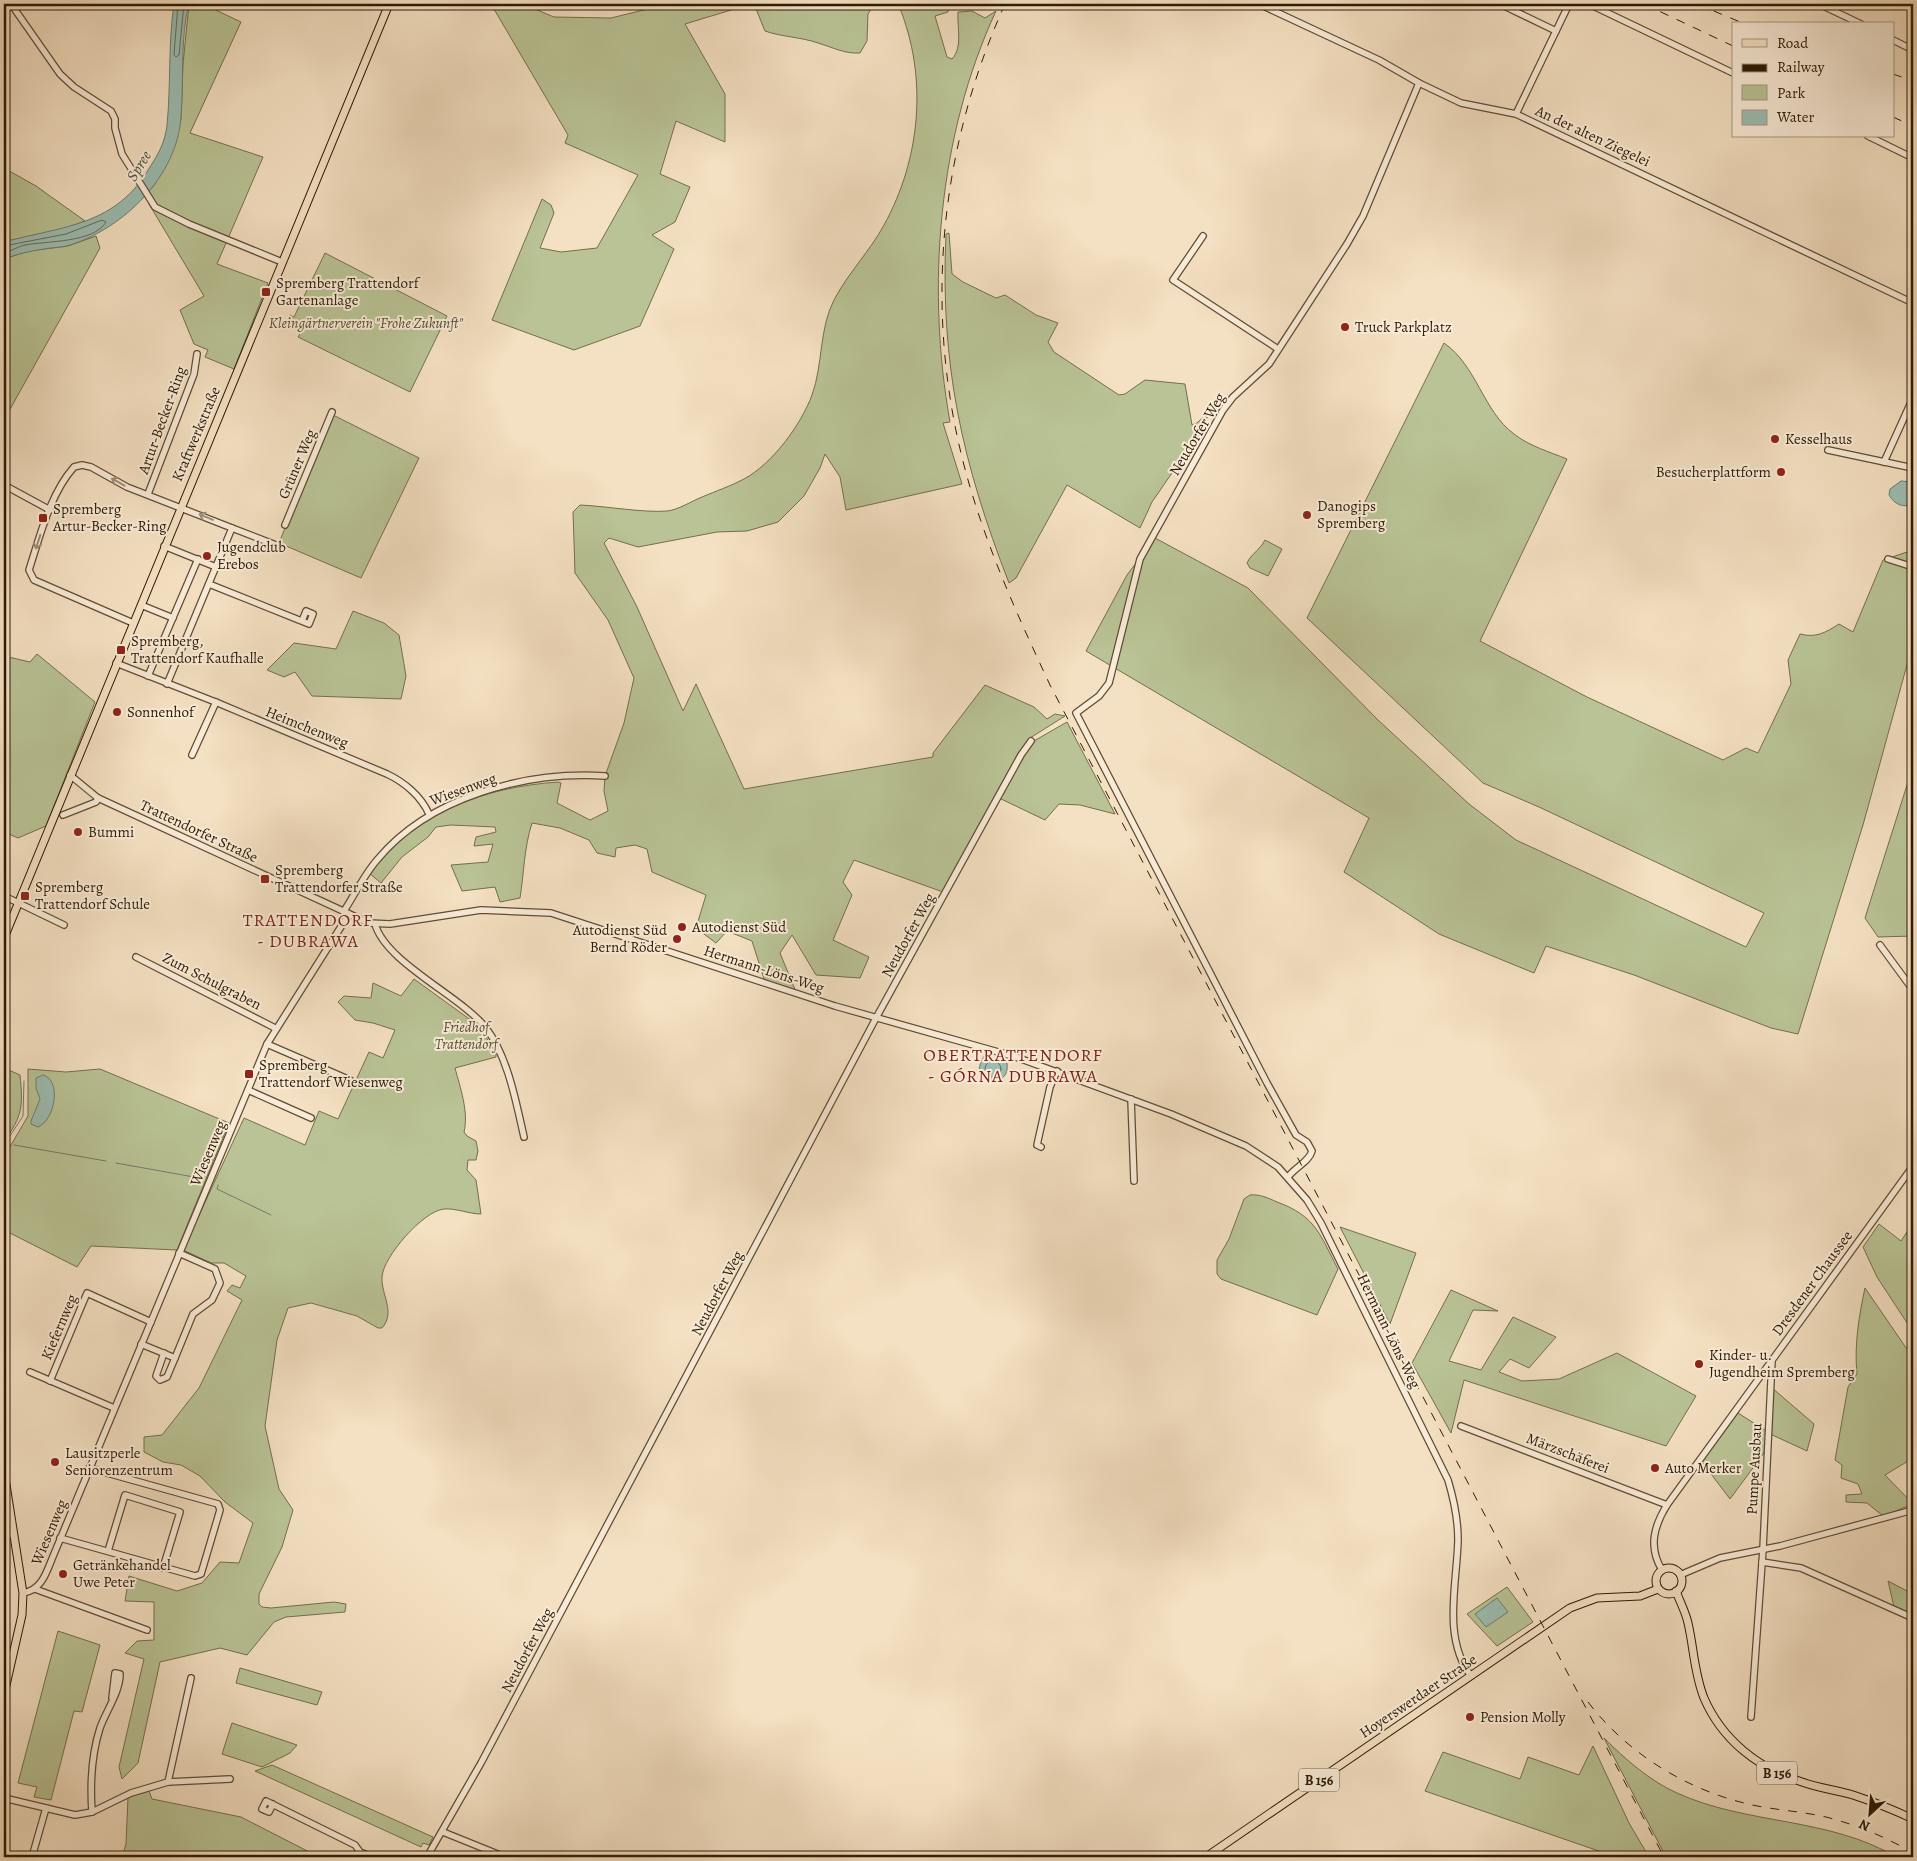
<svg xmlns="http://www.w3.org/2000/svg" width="1917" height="1861" font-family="Alegreya,serif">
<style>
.green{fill:#b9c395;stroke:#746e4d}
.water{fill:#9cbdb2;stroke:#707c6d}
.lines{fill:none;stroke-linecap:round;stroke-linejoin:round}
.shore{stroke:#656c5c;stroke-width:1}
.stream{stroke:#707c6d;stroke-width:1}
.minor-casing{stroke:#604c34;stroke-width:8}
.major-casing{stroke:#2e1a05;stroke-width:9}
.minor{stroke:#f8ebd7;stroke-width:5.5}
.major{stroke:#f4e0c2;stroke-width:7}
.rail{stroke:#2e1a05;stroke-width:1;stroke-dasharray:9 9;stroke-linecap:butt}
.oneway{stroke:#9d8d78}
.poi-dot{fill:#8f2418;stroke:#f8ebd7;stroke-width:2}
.labels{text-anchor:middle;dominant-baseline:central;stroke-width:4;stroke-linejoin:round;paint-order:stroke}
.shield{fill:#f8ebd7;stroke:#6b5944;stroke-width:1}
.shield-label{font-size:14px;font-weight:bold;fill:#2e1a05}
.street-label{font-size:15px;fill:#2e1a05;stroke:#f8ebd7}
.poi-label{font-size:15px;fill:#2e1a05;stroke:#f8ebd7;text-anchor:start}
.park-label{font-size:15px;font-style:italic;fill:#584d30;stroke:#f8ebd7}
.water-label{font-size:16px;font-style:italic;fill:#545342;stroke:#f8ebd7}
.quarter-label{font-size:18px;letter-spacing:1px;fill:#7a1f14;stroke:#f8ebd7}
</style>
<rect width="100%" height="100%" fill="#f4e0c2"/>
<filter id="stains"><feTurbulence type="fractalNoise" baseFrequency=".004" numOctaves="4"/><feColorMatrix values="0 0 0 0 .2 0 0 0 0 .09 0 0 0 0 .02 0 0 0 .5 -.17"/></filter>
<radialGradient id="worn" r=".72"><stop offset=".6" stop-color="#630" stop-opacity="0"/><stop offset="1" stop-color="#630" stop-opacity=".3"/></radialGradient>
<g class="green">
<path d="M189 4H203L241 22 190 133 263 157 217 264 268 283 234 369 205 357 208 350 194 344 180 310 204 296 149 204 152 198 148 192 155 184 181 119 183 64Z"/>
<path d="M491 4H523L554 17 611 18 668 4H751L685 24 725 94V142L676 121 660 174 690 187 675 222 652 235 674 249 640 326 574 350 492 320 542 199 551 205 554 213 540 248 561 252 597 248 638 175 565 143 568 135Z"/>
<path d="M754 4H949L948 12 935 16 947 57 952 59C963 47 957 28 958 12L972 11 985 18 996 11C938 136 926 287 950 422L943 423 962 484 846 510 840 477 825 454 820 468 804 496 778 522 747 531 717 532 638 547 609 538 604 543 637 607 683 711 696 684 744 789 933 757V753L985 685 1034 707 1047 719 1055 714 1065 716 1030 738 1022 748 943 892 854 860 843 882 852 895 833 940 869 957 860 978 816 975 792 935 780 953 796 992 765 982 752 941 727 931 716 943 696 928 706 895 652 872 647 849 635 845 616 848 615 857 597 853 589 840 560 828 532 823C524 848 524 873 520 898L500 902 495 887 462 891 451 865 488 862 493 844 474 846 476 837 496 832 495 827 451 825 436 827 428 837 402 857 381 883 369 873C413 812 486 787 558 782L561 783 557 803 590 820 608 811 604 791 605 776 624 723 634 678 608 620 575 573 573 512 580 505C605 506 644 513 667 511 678 510 692 501 702 497 716 491 731 486 744 479 772 464 801 425 812 395 823 365 819 329 834 300 848 273 870 251 884 225 921 158 928 77 899 6L872 8 868 14 867 41 860 53C844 54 832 47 818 43 801 37 782 37 765 31Z"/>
<path d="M4 168 36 186 85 221C59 232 31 235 4 242Z"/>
<path d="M949 233 952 274 963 282 996 298 1005 295 1036 315 1058 323 1048 342 1054 352 1119 395 1125 394 1145 380 1185 384 1192 425 1197 423 1210 411 1198 438 1175 464 1173 463 1172 473 1152 502 1140 528 1067 485 1016 578 1009 583C962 462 940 365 946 234Z"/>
<path d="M96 236 100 248 4 420V259L28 251 68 246Z"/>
<path d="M325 253 447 316 410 392 298 337 301 332 285 324 290 315 294 317Z"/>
<path d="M1444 343C1477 366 1483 411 1514 434 1529 446 1550 452 1567 459L1480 641 1587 697 1723 760 1746 748 1758 753 1791 684 1788 660 1800 634C1816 638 1825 633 1839 624L1853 632 1883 560 1907 552 1913 553V643L1863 825 1798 1034 1771 1028 1634 975 1546 946 1534 973 1439 934 1344 872 1369 818 1086 651 1127 575 1155 538 1248 588 1378 720 1469 804 1516 840 1746 947 1764 913 1539 807 1483 783 1307 618Z"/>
<path d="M331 414 419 458 361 578 279 543Z"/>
<path d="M1265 540 1282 549 1268 576 1250 568 1247 563C1251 554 1260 550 1265 540Z"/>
<path d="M353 611 384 623 399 635 406 676 401 699 312 696 295 672 284 677 267 670 294 643 336 649Z"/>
<path d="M37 654 95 702 46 826 18 838 4 832V656L30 662Z"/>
<path d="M1067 722 1115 814 1080 805 1059 804 1045 820 999 798 1027 748 1034 741Z"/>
<path d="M1913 766V936L1878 937 1865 918Z"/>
<path d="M414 979 479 1026 496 1053V1057L455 1068C460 1087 469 1112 464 1132L467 1136 476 1141 478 1151 476 1160H468L467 1170 476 1180 481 1214C469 1214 456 1208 444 1209 423 1211 383 1257 382 1277 381 1295 396 1312 382 1328H378L357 1316 311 1303 288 1308 277 1340 265 1426 279 1489 293 1510 282 1547 259 1594V1604L262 1607 271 1608 334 1602 346 1604 345 1612 286 1617 274 1622 247 1655 220 1648 160 1662 138 1763 122 1779 119 1767 144 1659 125 1653 137 1641 154 1640V1602L125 1601 129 1576 177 1591 202 1583 220 1562 239 1563 253 1523 225 1502 200 1476 181 1465 163 1462 144 1452V1437L162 1435 199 1388 242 1300 227 1291 232 1285 240 1288 246 1276 224 1263H211L183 1250 244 1118 305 1145 319 1111 338 1119 369 1052 383 1058 395 1030 373 1023 355 1020 338 1002 344 996 371 998 373 983 401 996Z"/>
<path d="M4 1068 20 1075C23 1105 23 1116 4 1141Z"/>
<path d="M28 1069 66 1072 100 1069 229 1123 177 1250 91 1246 77 1267 4 1230V1157L28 1116Z"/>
<path d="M1250 1195C1260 1194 1268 1198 1277 1202 1316 1216 1320 1235 1338 1269L1317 1315 1221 1279 1217 1274V1260L1229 1239 1244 1199Z"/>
<path d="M1913 1223V1332L1877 1277 1863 1247 1879 1224 1901 1241Z"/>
<path d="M1340 1227 1416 1253 1390 1324Z"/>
<path d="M1865 1288 1913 1358V1458L1885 1475 1913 1504 1883 1516 1867 1503 1846 1502V1495L1862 1494 1858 1484 1841 1478 1842 1465 1835 1460 1848 1387 1857 1374C1854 1345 1859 1316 1865 1288Z"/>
<path d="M1451 1290 1498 1311 1473 1310 1449 1361 1481 1370 1513 1317 1556 1337 1529 1368 1510 1359 1499 1372 1522 1381 1559 1379 1617 1353 1696 1396 1666 1446 1464 1380 1451 1433 1412 1363Z"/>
<path d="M1771 1387 1814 1424 1807 1451 1768 1433 1764 1453 1730 1499 1702 1462 1738 1413 1768 1432Z"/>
<path d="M1913 1578V1615L1894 1607 1888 1581 1909 1592 1908 1579Z"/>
<path d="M1507 1587 1533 1622 1497 1646 1467 1614Z"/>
<path d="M58 1631 100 1645 82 1712 74 1711 51 1800 34 1797 37 1787 18 1783Z"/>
<path d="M240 1668 322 1692 317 1705 236 1683Z"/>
<path d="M232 1723 297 1745 290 1753 262 1767 222 1754Z"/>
<path d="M1604 1738C1625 1759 1650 1781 1677 1793 1747 1825 1829 1817 1896 1857H1666Z"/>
<path d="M1593 1746 1629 1823 1649 1857H1616L1425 1791 1443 1752 1520 1779 1528 1757 1579 1775Z"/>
<path d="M272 1765 433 1837 429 1845 423 1843 421 1847 255 1771Z"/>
<path d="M149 1791 152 1799 241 1817 319 1857H122L126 1844 128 1797Z"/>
</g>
<g class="water">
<path d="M174 4H189C180 37 184 82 181 117 177 176 124 228 70 245 62 248 53 247 44 249 30 251 17 254 4 259V242C63 226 116 226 150 167 159 153 165 142 167 125 171 85 168 44 174 4Z"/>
<path d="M1901 481 1913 482V504C1903 508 1895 505 1889 495L1890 489Z"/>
<path d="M984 1056 1007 1063C1008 1072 1006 1077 997 1081L982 1077C977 1069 980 1064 984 1056Z"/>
<path d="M43 1075C62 1080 55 1120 38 1127L31 1124V1121L40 1099 36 1088V1078Z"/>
<path d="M1497 1598 1508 1612 1486 1627 1475 1614Z"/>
</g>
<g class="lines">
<g class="shore">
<path d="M178 4 174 55 176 57 179 55 184 4"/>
<path d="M4 246 66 234 102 220 106 222C94 243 45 241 25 245 20 246 10 251 4 254"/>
<circle cx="993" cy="1069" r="8"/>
</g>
<g class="stream">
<path d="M4 1145 23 1116 24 1081"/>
<path d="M14 1145 106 1161"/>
<path d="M116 1163 205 1179"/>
<path d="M218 1185 217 1189 271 1215"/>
</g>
<g class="minor-casing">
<g id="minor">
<path d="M11 4 60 74 74 87 111 111 115 119V128L122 154 155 207 189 224 282 262"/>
<path d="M1259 4 1379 60 1419 83 1461 103 1516 114 1913 303"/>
<path d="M1500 4 1556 31"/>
<path d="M1589 4 1733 73"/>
<path d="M1819 4 1861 24"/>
<path d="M1893 40 1913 50"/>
<path d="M1516 114 1569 4"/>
<path d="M1868 136 1913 158"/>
<path d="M1203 236 1173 280 1278 349"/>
<path d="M1828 450 1913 468"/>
<path d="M1884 462 1913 398"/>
<path d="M4 485 50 510"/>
<path d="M148 494 194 374 197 354"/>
<path d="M285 525 332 412"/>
<path d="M232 528 276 545"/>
<path d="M164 546 216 567"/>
<path d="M1888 559 1913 567"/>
<path d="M209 584 309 624 313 614 306 611 302 621"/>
<path d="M141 605 173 618"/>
<path d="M133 623 34 580 29 570C40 536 50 494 74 467L82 465 91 467 127 487 232 528 167 684"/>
<path d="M116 663 218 703 387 774C404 782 421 796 429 814"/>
<path d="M148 676 198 559"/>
<path d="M192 755 216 702"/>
<path d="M70 775 98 798 369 923 390 924 481 910 551 913 835 1006 1016 1057 1171 1114 1246 1146 1278 1167 1307 1200 1321 1223 1448 1480C1454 1500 1458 1519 1458 1540 1457 1584 1442 1638 1471 1676"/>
<path d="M63 815 96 802 98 798"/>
<path d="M4 896 64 925"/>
<path d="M344 911C355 894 364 875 377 860 429 797 525 771 605 776"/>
<path d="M375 924C386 963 461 996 486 1028 508 1057 516 1102 524 1137"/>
<path d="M1880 945 1913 990"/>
<path d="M136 957 275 1028"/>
<path d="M267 1044 350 1080"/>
<path d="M248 1090 311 1118"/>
<path d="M1131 1099 1134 1181"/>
<path d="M1041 1147 1037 1145 1050 1087 1057 1071"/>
<path d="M1288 1177C1295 1167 1309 1162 1312 1151L1307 1142 1296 1135 1267 1083 1076 713 1099 696 1109 683 1140 559 1223 410 1233 397 1269 364 1347 244 1363 216 1419 83"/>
<path d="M141 1344 175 1358 193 1314 212 1300 220 1283 215 1269 179 1253"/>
<path d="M164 1353 156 1376 160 1380 167 1377 175 1358"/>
<path d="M30 1372 114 1408"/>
<path d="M50 1381 87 1293 151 1322"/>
<path d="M1461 1426 1667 1505"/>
<path d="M4 1535 14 1534"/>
<path d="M60 1538 195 1576 201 1574 220 1510 218 1504 89 1468"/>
<path d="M108 1551 125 1495 180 1512 163 1568"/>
<path d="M1762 1562 1801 1568 1913 1618"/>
<path d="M1662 1570C1648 1547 1654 1526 1667 1505L1913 1166"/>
<path d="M1680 1575 1720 1558 1780 1546 1913 1510"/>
<path d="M35 1589 147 1630"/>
<path d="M23 1593C43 1590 47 1570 54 1554L267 1044 349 914"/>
<path d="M1751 1717 1763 1549 1772 1360"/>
<path d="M168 1782 230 1779"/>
<path d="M4 1798 75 1815 92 1812 131 1793 168 1782 191 1678"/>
<path d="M273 1804 269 1812 262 1809 266 1801 355 1845 360 1852 372 1857"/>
<path d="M92 1812C90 1783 91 1756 100 1728 106 1711 120 1692 120 1674L115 1673 112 1698"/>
<path d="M443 1832 505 1857"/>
<path d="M32 1857 46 1808"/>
<path d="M427 1857 481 1763 876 1018 1021 755 1031 741"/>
</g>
</g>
<g class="major-casing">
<g id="major">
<path d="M4 938 389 4"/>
<path d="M4 1472 23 1593 22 1615 4 1694"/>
<circle cx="1669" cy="1581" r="13"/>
<path d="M1676 1591C1680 1602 1686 1613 1688 1623 1694 1649 1694 1673 1704 1698 1722 1740 1759 1769 1802 1782 1818 1788 1836 1790 1853 1795 1874 1802 1894 1810 1913 1819"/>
<path d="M1206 1857 1570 1608 1597 1598 1640 1596 1658 1589"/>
</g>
</g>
<use href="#minor" class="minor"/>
<use href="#major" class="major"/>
<g class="rail">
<path d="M1005 4C934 161 922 335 974 500 994 564 1022 625 1050 685L1664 1857"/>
<path d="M1644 4 1733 46"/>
<path d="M1697 4 1745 24"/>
<path d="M1893 74 1913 81"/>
<path d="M1893 117 1913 126"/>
<path d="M1588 1702C1627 1753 1685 1789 1748 1804 1773 1810 1800 1811 1826 1817 1857 1825 1886 1837 1913 1853"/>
</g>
</g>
<defs><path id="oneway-shaft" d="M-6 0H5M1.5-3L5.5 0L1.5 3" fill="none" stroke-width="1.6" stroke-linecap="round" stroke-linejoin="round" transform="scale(1.25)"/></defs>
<g class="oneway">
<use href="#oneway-shaft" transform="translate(118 482) rotate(-151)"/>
<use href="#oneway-shaft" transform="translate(206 517) rotate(-157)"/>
<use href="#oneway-shaft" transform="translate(38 542) rotate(108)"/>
</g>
<g class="poi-dot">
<rect x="261" y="287" width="10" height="10" rx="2.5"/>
<circle cx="1345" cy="327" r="5"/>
<circle cx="1775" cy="439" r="5"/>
<circle cx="1781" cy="472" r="5"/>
<circle cx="1307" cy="515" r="5"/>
<rect x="38" y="513" width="10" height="10" rx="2.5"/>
<circle cx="207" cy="556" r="5"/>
<rect x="116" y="645" width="10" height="10" rx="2.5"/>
<circle cx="117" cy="712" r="5"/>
<circle cx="78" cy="832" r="5"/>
<rect x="260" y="874" width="10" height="10" rx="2.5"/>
<rect x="20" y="891" width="10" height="10" rx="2.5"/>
<circle cx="682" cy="927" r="5"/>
<circle cx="677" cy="939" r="5"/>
<rect x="244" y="1069" width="10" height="10" rx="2.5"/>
<circle cx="1699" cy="1364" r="5"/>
<circle cx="55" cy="1462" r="5"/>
<circle cx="1655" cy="1468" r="5"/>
<circle cx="63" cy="1574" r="5"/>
<circle cx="1470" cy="1717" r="5"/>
</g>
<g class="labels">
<g class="shield">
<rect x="1757" y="1761.5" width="40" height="23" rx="4"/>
<rect x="1299" y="1768.5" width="40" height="23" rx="4"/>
</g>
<g class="shield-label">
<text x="1777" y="1773">B 156</text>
<text x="1319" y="1780">B 156</text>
</g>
<g class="street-label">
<text transform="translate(1593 136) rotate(25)">An der alten Ziegelei</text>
<text transform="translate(162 420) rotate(-70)">Artur-Becker-Ring</text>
<text transform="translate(196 434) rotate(-67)">Kraftwerkstraße</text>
<text transform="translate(1197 434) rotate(-59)">Neudorfer Weg</text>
<text transform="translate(297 464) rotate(-67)">Grüner Weg</text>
<text transform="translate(307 727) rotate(22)">Heimchenweg</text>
<text transform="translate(463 789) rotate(-20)">Wiesenweg</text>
<text transform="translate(199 831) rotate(25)">Trattendorfer Straße</text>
<text transform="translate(908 935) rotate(-61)">Neudorfer Weg</text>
<text transform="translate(764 969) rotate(18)">Hermann-Löns-Weg</text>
<text transform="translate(212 981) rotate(27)">Zum Schulgraben</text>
<text transform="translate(208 1153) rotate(-67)">Wiesenweg</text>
<text transform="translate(1812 1283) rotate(-54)">Dresdener Chaussee</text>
<text transform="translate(717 1293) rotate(-62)">Neudorfer Weg</text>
<text transform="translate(59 1327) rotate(-67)">Kiefernweg</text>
<text transform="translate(1389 1331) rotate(64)">Hermann-Löns-Weg</text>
<text transform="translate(1568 1453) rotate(21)">Märzschäferei</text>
<text transform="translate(1754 1469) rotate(-87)">Pumpe Ausbau</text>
<text transform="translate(49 1532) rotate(-67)">Wiesenweg</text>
<text transform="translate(527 1650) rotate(-62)">Neudorfer Weg</text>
<text transform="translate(1418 1696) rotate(-34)">Hoyerswerdaer Straße</text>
</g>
<g class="poi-label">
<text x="276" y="283">Spremberg Trattendorf<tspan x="276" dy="17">Gartenanlage</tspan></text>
<text x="1355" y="327">Truck Parkplatz</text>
<text x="1785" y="439">Kesselhaus</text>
<text x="1771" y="472" text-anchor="end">Besucherplattform</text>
<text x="1317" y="506">Danogips<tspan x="1317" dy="17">Spremberg</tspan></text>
<text x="53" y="509">Spremberg<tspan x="53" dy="17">Artur-Becker-Ring</tspan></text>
<text x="217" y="547">Jugendclub<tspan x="217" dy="17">Erebos</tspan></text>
<text x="131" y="641">Spremberg,<tspan x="131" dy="17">Trattendorf Kaufhalle</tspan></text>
<text x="127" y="712">Sonnenhof</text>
<text x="88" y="832">Bummi</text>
<text x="275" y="870">Spremberg<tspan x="275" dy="17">Trattendorfer Straße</tspan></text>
<text x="35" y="887">Spremberg<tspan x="35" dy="17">Trattendorf Schule</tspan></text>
<text x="692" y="927">Autodienst Süd</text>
<text x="667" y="930" text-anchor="end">Autodienst Süd<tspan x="667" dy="17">Bernd Röder</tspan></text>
<text x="259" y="1065">Spremberg<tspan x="259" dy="17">Trattendorf Wiesenweg</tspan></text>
<text x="1709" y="1355">Kinder- u.<tspan x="1709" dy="17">Jugendheim Spremberg</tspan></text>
<text x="65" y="1453">Lausitzperle<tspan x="65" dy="17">Seniorenzentrum</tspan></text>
<text x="1665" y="1468">Auto Merker</text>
<text x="73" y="1565">Getränkehandel<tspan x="73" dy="17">Uwe Peter</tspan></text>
<text x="1480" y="1717">Pension Molly</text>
</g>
<g class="park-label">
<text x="366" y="323">Kleingärtnerverein "Frohe Zukunft"</text>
<text x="466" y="1027">Friedhof<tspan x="466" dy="17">Trattendorf</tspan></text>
</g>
<g class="water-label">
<text transform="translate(139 166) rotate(-58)">Spree</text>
</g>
<g class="quarter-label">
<text x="308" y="920">TRATTENDORF<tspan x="308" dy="21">- DUBRAWA</tspan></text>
<text x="1013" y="1055">OBERTRATTENDORF<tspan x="1013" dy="21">- GÓRNA DUBRAWA</tspan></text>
</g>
</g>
<rect width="1917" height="1861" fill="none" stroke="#f4e0c2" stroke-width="20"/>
<rect x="5" y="5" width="1907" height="1851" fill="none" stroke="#2e1a05" stroke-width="2.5"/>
<rect x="10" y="10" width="1897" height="1841" fill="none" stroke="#2e1a05"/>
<rect x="1732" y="22" width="162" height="115" fill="#f8ebd7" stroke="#a79783"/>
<rect x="1742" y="39" width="25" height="8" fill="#f4e0c2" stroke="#a79783"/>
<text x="1777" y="48" font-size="15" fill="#2e1a05">Road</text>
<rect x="1742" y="64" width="25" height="8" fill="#2e1a05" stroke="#a79783"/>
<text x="1777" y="72" font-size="15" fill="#2e1a05">Railway</text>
<rect x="1742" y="85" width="25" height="15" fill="#b9c395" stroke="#a79783"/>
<text x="1777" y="98" font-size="15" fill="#2e1a05">Park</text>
<rect x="1742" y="110" width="25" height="15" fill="#9cbdb2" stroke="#a79783"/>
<text x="1777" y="122" font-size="15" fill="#2e1a05">Water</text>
<g transform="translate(1870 1814) rotate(206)" stroke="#f8ebd7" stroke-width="4" paint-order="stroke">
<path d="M0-4L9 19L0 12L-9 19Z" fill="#2e1a05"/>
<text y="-8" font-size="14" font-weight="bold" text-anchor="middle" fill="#2e1a05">N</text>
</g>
<rect width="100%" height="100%" filter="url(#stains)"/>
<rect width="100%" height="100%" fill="url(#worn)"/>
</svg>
